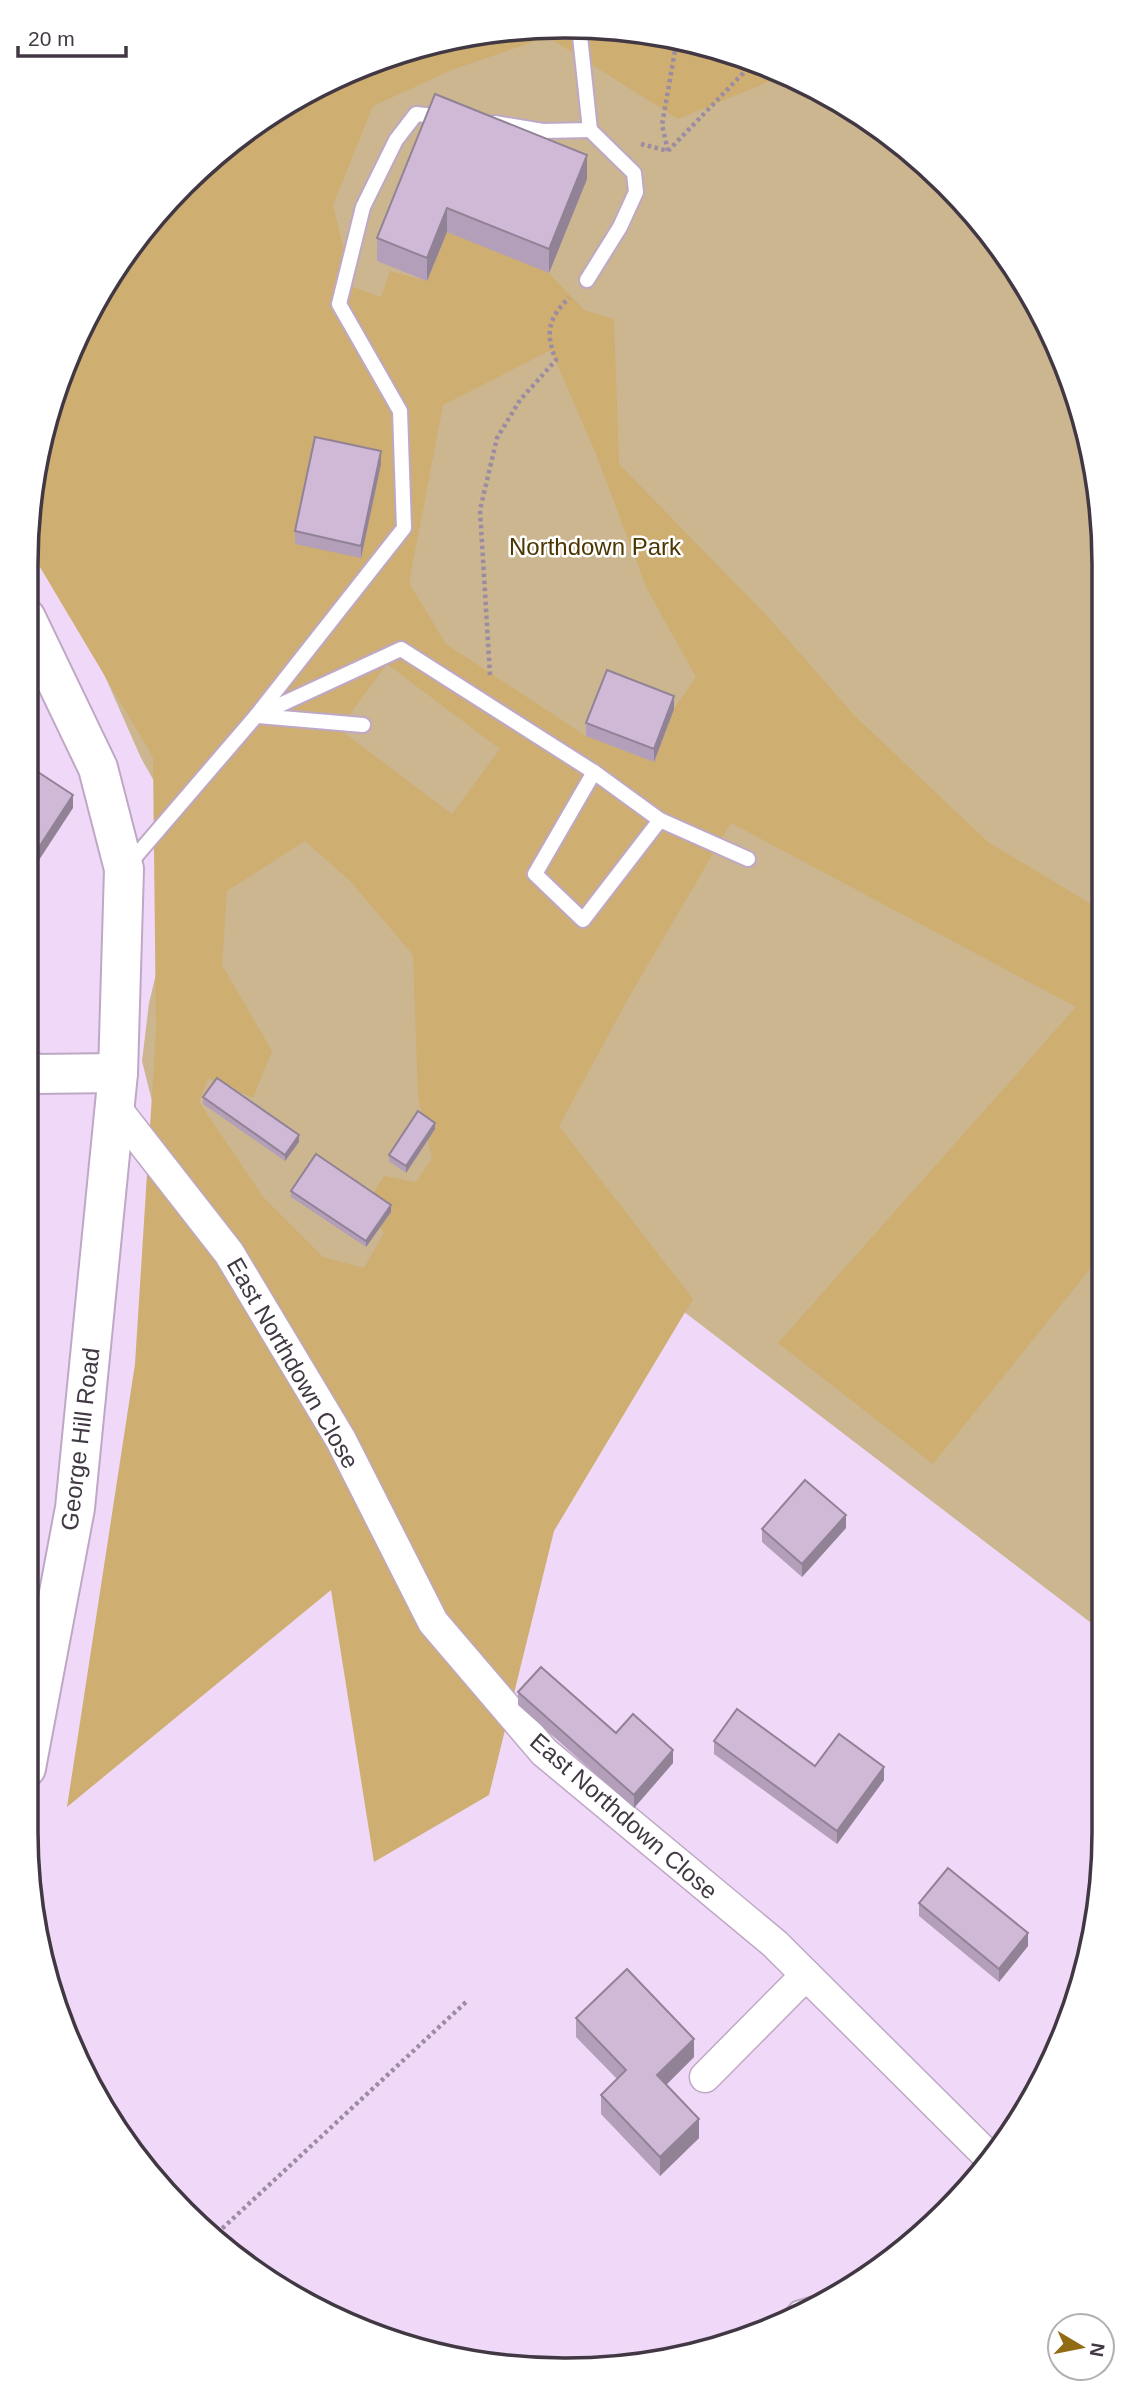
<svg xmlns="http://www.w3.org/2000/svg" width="1130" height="2396" font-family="Arial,sans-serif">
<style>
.green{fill:#cbb690}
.forest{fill:#ceae71;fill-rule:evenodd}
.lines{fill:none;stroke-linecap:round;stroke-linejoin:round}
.lane-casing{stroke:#bea8c5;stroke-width:18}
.street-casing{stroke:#bea8c5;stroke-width:33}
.secondary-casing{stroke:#bea8c5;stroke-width:42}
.path{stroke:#9c8ca2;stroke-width:4.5;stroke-dasharray:3.5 3.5;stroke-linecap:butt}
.lane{stroke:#fff;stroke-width:14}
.street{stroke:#fff;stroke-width:30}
.secondary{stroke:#fff;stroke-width:38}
.wall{fill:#b39fb9}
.shaded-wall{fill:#928296}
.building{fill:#d0b9d7;stroke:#928296;stroke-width:2}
.labels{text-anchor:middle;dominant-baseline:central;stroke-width:5;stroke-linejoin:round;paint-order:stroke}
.park-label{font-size:24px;fill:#4c3602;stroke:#fff}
.street-label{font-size:24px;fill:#413844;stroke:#fff}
.rim{fill:none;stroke:#413844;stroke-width:3.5}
</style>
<rect width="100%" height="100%" fill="#f0d9f8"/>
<path class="green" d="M565 26 670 37 772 67 893 138 993 237 1063 359 1099 494 1103 1632 475 1152 313 1366 157 1121 142 1061 149 1003 188 841 141 758 32 511 37 460 67 358 117 265 184 184 266 117 359 67 460 37Z"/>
<path class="forest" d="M565 26 670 37 772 67 785 75 678 119 548 37 454 69 373 106 333 205 353 287 381 297 390 271 427 281 447 232 549 273 584 310 614 319 619 464 768 617 855 716 988 842 1101 910 1102 1254 933 1464 778 1343 1076 1007 731 823 629 997 559 1126 693 1299 554 1531 489 1795 374 1862 331 1590 67 1807 135 1364 156 1032 153 757 28 547 37 460 67 358 117 265 184 184 266 117 359 67 460 37ZM551 350 596 454 646 587 696 677 674 709 654 762 586 736 446 644 409 583 443 405ZM387 664 500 749 452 814 339 729ZM305 841 351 882 413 955 418 1097 432 1158 416 1182 384 1176 366 1204 384 1233 364 1268 323 1257 264 1198 199 1102 208 1078 253 1098 272 1051 222 965 227 891Z"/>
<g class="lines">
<g class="lane-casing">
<g id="lane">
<path d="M495 123 543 131 590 130 580 36 582 28"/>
<path d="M587 280 620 227 636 192 634 173 590 130"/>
<path d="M256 716 404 528 400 411 339 304 363 207 396 140 416 114 444 117"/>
<path d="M258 716 363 725"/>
<path d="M594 772 535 874 583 920 660 820"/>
<path d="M129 864 256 716 401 649 594 772 660 820 748 859"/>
<path d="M788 2319 797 2309 821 2302"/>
</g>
</g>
<g class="street-casing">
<g id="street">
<path d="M115 1107 229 1253 341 1440 433 1622 544 1752 775 1944 990 2158"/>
<path d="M705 2077 806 1975"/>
</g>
</g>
<g class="secondary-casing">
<g id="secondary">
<path d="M26 1068 35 1074 118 1073"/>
<path d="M26 1768 75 1508 118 1073 124 869 98 768 26 618"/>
</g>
</g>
<g class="path">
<path d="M641 144 668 151"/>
<path d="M668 151 754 62"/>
<path d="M668 151 662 125 677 39"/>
<path d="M490 675 480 510 497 438 520 400 556 360C545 334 548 318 569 298"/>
<path d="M212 2238 466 2002"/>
</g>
<use href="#lane" class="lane"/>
<use href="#street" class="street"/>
<use href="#secondary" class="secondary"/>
</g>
<g class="wall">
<path d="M435 94 587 179 549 273 447 232 427 281 377 261V238Z"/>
<path d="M381 464 361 558 295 544V531Z"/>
<path d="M674 709 654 762 586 736V723Z"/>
<path d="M203 1097 299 1142 285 1161 203 1104Z"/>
<path d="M435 1129 406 1173 389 1161V1155Z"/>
<path d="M291 1191 391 1212 366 1247 291 1197Z"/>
<path d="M846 1528 802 1577 762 1542V1529Z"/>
<path d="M518 1692 616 1733 673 1763 634 1808 518 1705Z"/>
<path d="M714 1741 815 1766 884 1780 837 1844 714 1754Z"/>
<path d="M919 1903 1028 1946 999 1982 919 1916Z"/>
<path d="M576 2018 694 2057 666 2085 699 2138 660 2176 601 2114V2095L617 2079 576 2037Z"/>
</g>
<g class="shaded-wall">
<path d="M587 155V179L549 273V249Z"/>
<path d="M447 208V232L427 281V258Z"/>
<path d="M381 451V464L361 558V546Z"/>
<path d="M674 696V709L654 762V749Z"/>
<path d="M73 795V808L26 880V867Z"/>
<path d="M435 1123V1129L406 1173V1166Z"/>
<path d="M299 1135V1142L285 1161V1155Z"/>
<path d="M391 1205V1212L366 1247V1241Z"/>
<path d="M846 1515V1528L802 1577V1564Z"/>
<path d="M673 1750V1763L634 1808V1795Z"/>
<path d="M884 1767V1780L837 1844V1831Z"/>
<path d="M1028 1933V1946L999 1982V1969Z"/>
<path d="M694 2039V2057L657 2094V2075Z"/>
<path d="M699 2119V2138L660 2176V2157Z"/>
</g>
<g class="building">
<path d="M435 94 587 155 549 249 447 208 427 258 377 238Z"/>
<path d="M315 437 381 451 361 546 295 531Z"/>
<path d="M607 670 674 696 654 749 586 723Z"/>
<path d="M38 772 73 795 26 867V791Z"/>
<path d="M217 1078 299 1135 285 1155 203 1097Z"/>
<path d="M418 1111 435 1123 406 1166 389 1155Z"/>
<path d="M316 1154 391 1205 366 1241 291 1191Z"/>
<path d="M805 1480 846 1515 802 1564 762 1529Z"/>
<path d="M541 1667 616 1733 633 1714 673 1750 634 1795 518 1692Z"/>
<path d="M737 1709 815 1766 839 1734 884 1767 837 1831 714 1741Z"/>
<path d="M948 1868 1028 1933 999 1969 919 1903Z"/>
<path d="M627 1969 694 2039 657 2075 699 2119 660 2157 601 2095 626 2070 576 2018Z"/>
</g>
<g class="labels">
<g class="park-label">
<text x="595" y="546">Northdown Park</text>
</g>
<g class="street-label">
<text transform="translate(293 1363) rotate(60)">East Northdown Close</text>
<text transform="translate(80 1439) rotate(-83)">George Hill Road</text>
<text transform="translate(624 1816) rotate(41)">East Northdown Close</text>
</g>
</g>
<path d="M0 0H1130V2396H0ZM564 38H566A526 526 0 0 1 1092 564V1832A526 526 0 0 1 566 2358H564A526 526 0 0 1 38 1832V564A526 526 0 0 1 564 38Z" fill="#fff" fill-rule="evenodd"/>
<path class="rim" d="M564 38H566A526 526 0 0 1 1092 564V1832A526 526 0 0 1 566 2358H564A526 526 0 0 1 38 1832V564A526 526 0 0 1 564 38Z"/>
<g transform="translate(1081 2347) rotate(100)"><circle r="33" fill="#ffffff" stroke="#b3afb4" stroke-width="2"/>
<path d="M0-5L12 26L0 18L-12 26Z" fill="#926c13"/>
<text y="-10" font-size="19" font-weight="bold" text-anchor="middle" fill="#413844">N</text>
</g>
<path d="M18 46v10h108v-10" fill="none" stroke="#413844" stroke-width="3.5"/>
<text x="28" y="46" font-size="21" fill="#413844" stroke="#ffffff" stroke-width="5" paint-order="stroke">20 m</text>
</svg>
